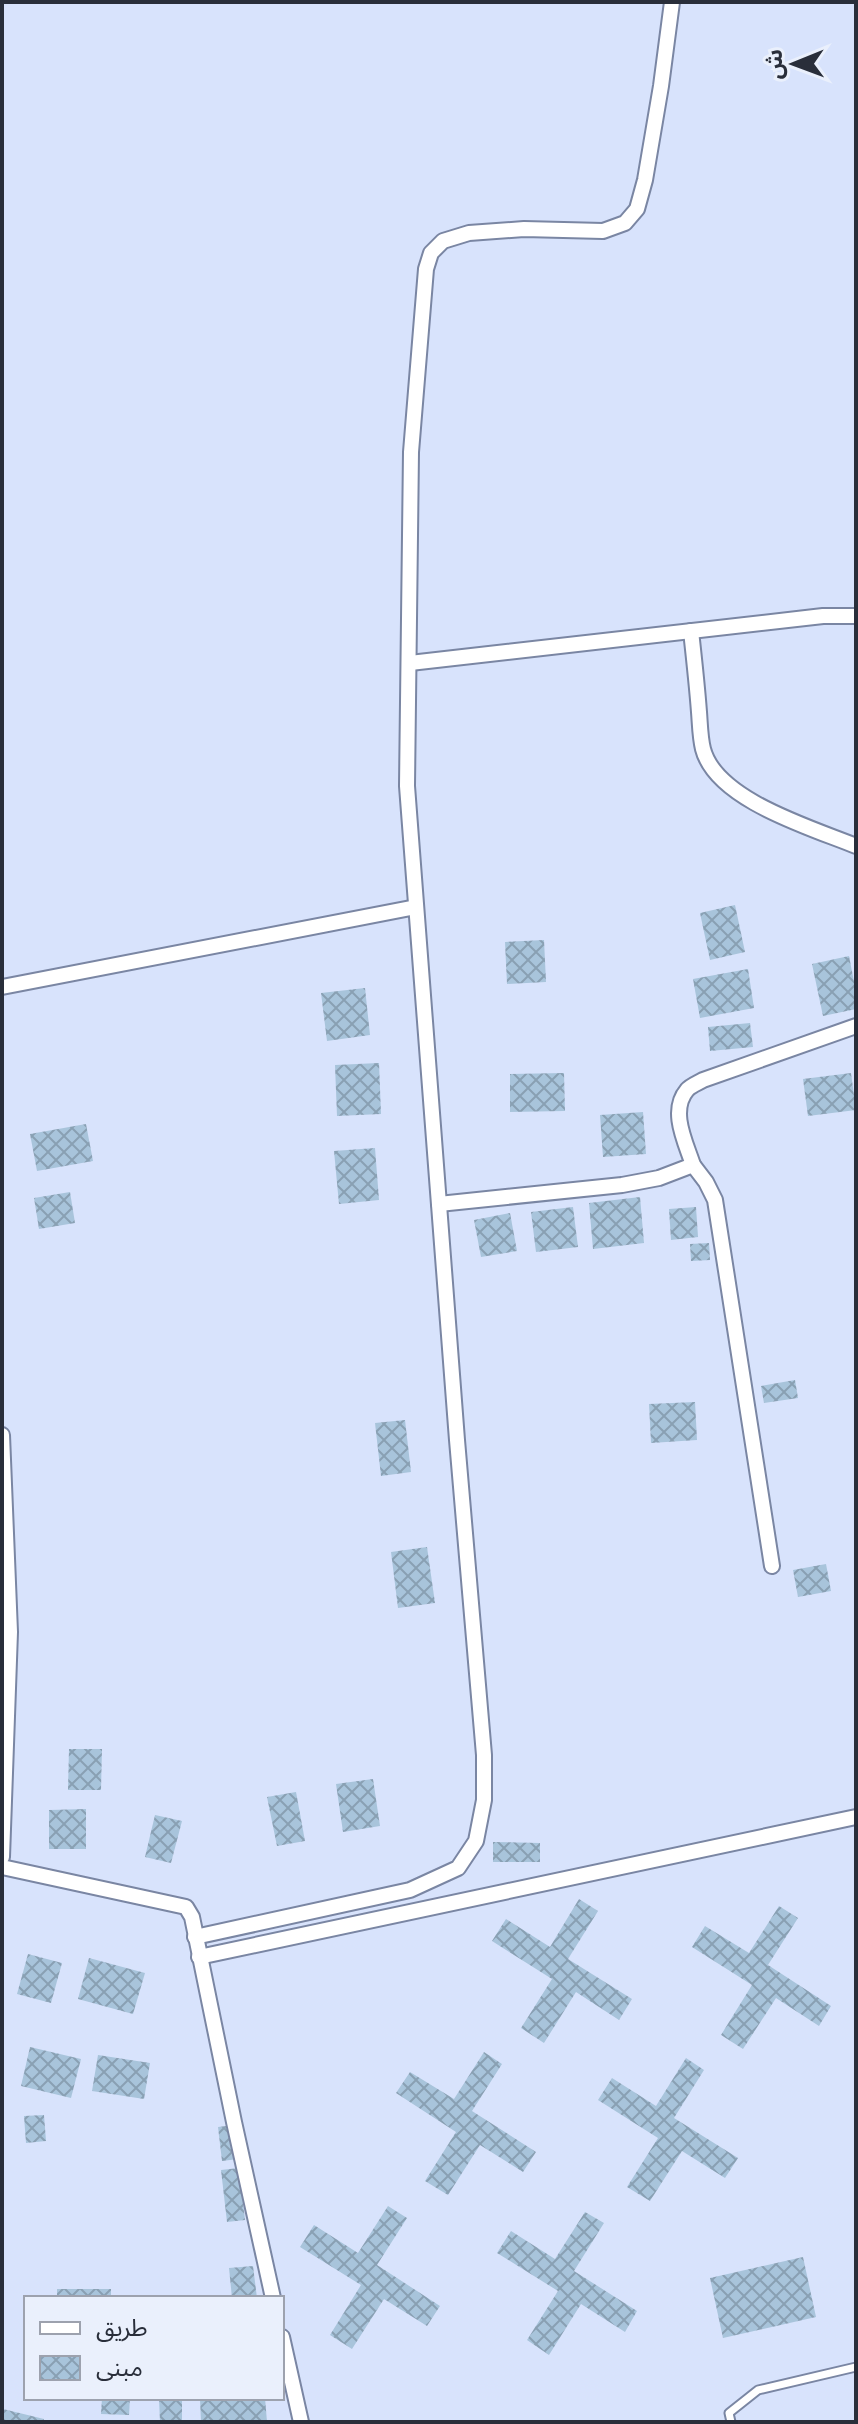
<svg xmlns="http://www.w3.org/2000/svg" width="858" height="2424" font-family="'Archivo Narrow','Noto Sans Arabic',sans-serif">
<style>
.building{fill:url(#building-cross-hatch)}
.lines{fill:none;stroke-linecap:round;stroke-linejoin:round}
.lane-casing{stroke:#7a86a3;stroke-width:11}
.street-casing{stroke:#7a86a3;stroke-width:18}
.lane{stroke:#fff;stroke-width:7}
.street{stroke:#fff;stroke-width:14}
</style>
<defs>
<pattern id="building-cross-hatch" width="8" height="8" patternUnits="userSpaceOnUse" patternTransform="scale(2)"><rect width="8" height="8" fill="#a8c4db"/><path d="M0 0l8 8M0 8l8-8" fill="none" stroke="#89a0b3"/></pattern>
</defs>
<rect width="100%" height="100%" fill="#d8e3fc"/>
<g class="building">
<path d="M735 905 745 952 710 960 700 913Z"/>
<path d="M544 940 546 982 507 984 505 942Z"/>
<path d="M849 956 856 992V1009L823 1016 812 964Z"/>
<path d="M748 969 754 1008 700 1018 693 979Z"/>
<path d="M365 988 370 1035 327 1041 321 993Z"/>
<path d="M750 1023 753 1047 710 1051 708 1027Z"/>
<path d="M379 1063 381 1114 337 1116 335 1065Z"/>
<path d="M564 1073 565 1111 510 1112V1074Z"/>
<path d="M851 1073 856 1110 808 1116 803 1079Z"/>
<path d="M643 1112 646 1154 603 1157 600 1115Z"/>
<path d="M86 1124 93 1161 37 1171 30 1134Z"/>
<path d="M375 1148 379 1200 339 1204 334 1151Z"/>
<path d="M70 1192 75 1223 39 1229 34 1198Z"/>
<path d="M640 1197 644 1243 593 1249 589 1203Z"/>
<path d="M573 1207 578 1247 536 1252 531 1212Z"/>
<path d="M696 1207 698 1237 671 1240 669 1209Z"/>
<path d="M510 1213 517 1251 481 1257 474 1220Z"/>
<path d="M709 1243 710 1260 691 1261 690 1244Z"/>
<path d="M795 1380 798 1398 764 1403 761 1386Z"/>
<path d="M695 1402 697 1440 651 1443 649 1404Z"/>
<path d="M405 1420 411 1472 381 1476 375 1423Z"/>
<path d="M427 1547 435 1603 398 1608 391 1552Z"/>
<path d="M826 1564 831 1591 798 1597 793 1570Z"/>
<path d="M69 1749H102L101 1790H68Z"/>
<path d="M373 1779 380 1826 343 1832 336 1784Z"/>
<path d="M296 1792 305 1841 277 1846 267 1797Z"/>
<path d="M86 1809V1849H49V1810Z"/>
<path d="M155 1815 182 1821 171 1863 145 1857Z"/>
<path d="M493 1842 540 1843V1862H493Z"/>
<path d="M579 1899 598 1911 568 1959 632 1999 619 2020 576 1992 544 2043 521 2028 552 1979 492 1941 506 1919 550 1947Z"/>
<path d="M779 1906 798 1918 768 1965 831 2006 819 2026 776 1998 743 2049 721 2035 752 1985 692 1947 705 1926 749 1953Z"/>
<path d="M28 1954 62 1963 51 2003 17 1994Z"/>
<path d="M89 1958 145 1973 133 2014 78 1999Z"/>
<path d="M30 2047 81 2059 71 2098 21 2086Z"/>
<path d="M484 2052 502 2064 472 2111 536 2152 523 2172 480 2145 448 2195 425 2181 456 2132 396 2093 410 2072 454 2099Z"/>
<path d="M98 2055 150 2063 144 2099 92 2091Z"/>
<path d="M686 2058 704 2070 674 2118 738 2158 725 2178 682 2151 650 2201 627 2187 658 2138 598 2100 612 2078 656 2106Z"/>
<path d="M44 2115 46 2141 26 2143 24 2116Z"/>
<path d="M234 2125 238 2159 222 2161 218 2127Z"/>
<path d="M239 2168 245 2220 227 2222 221 2170Z"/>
<path d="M388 2206 407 2218 377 2265 440 2306 427 2326 384 2299 352 2349 330 2335 361 2285 300 2247 314 2225 358 2253Z"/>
<path d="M585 2212 604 2223 574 2271 637 2311 625 2332 581 2304 549 2355 527 2340 558 2291 497 2253 511 2231 555 2259Z"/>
<path d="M803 2257 816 2317 723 2338 710 2278Z"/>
<path d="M253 2266 257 2298H232L229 2268Z"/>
<rect x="57" y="2289" width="54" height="9"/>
<path d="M102 2398H130L129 2415 101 2414Z"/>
<path d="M159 2398H182V2422H160Z"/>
<path d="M265 2398 267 2422H201L200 2399Z"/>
<path d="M3 2409 44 2419 43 2422H2Z"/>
</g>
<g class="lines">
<g class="lane-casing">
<path id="lane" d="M731 2422 729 2413 758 2390 856 2367"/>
</g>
<g class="street-casing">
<g id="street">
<path d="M691 631C694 658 697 685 699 712 700 724 700 737 703 749 716 800 812 828 856 846"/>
<path d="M410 663 823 616H856"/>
<path d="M2 987 416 907"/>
<path d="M693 1165 706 1182 715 1200 772 1566"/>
<path d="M439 1204 622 1185 659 1178 693 1165C686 1143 669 1111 687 1090 690 1086 698 1083 703 1080L856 1026"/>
<path d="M2 1435 10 1632 2 1857"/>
<path d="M2 1867 186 1907 192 1917 234 2122 273 2298"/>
<path d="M195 1937 410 1890 458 1868 476 1841 484 1800V1755L457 1440 407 786 411 452 426 269 431 253 443 241 469 233 524 229 603 231 625 223 637 209 645 180 661 86 672 2"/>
<path d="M199 1957 856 1817"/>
<path d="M282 2337 301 2422"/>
</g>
</g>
<use href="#lane" class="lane"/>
<use href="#street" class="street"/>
</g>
<rect width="858" height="2424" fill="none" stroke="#292e3a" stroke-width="8"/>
<rect x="24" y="2296" width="260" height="104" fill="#eaf0fc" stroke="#9da2ae" stroke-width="2"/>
<rect x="40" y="2322" width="40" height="12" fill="#ffffff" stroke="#9da2ae" stroke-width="2"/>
<text x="96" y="2336" font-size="24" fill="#292e3a">طريق</text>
<rect x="40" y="2356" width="40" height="24" fill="url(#building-cross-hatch)" stroke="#9da2ae" stroke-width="2"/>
<text x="96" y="2376" font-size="24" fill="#292e3a">مبنى</text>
<g transform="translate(794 64) rotate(269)" stroke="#eaf0fc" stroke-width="6" paint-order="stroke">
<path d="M0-6L14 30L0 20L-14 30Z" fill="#292e3a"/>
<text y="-12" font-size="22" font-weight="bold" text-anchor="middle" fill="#292e3a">ش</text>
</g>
</svg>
